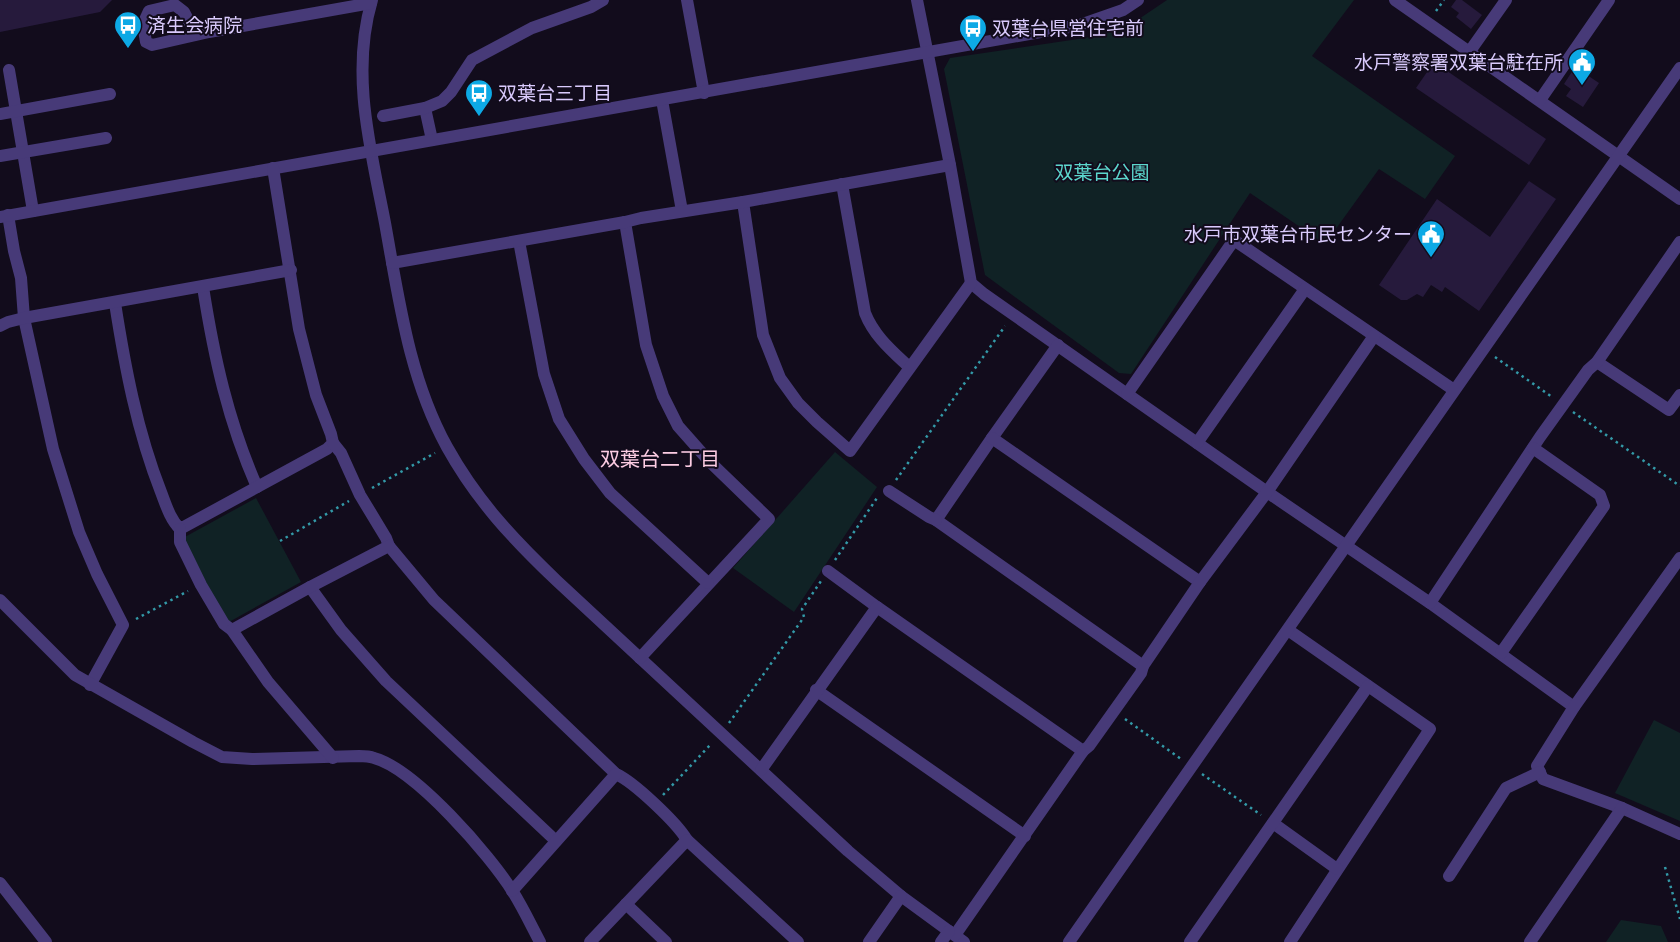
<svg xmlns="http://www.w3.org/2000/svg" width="1680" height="942" font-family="'Space Grotesk','Noto Sans JP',sans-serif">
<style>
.green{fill:#102225}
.building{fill:#261a3c}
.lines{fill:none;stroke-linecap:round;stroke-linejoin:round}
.path{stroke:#3399a7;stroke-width:2.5;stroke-dasharray:2.5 4;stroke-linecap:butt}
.minor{stroke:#473a78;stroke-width:12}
.labels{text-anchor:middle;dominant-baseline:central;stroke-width:4;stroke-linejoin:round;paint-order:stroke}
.poi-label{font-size:19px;fill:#d9cafc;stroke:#120c1c;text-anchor:start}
.park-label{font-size:19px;fill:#5cd6cd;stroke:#120c1c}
.neighbourhood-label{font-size:20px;fill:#fccce2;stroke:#120c1c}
</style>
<rect width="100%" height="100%" fill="#120c1c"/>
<g class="green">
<path d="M1167 0H1354L1312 56 1455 156 1425 199 1379 169 1325 244 1250 193 1131 374 1119 373 985 275 944 69 950 58 1085 38 1130 25Z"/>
<path d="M835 452 877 487 794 612 733 568Z"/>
<path d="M256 498 301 582 229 622 205 583 183 538Z"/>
<path d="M1654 720 1680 733V821L1615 793Z"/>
<path d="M1621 920 1661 926 1668 942H1606Z"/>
</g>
<g class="building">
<path d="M0 0H112L100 12 0 32Z"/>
<path d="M1456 0H1462L1482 15 1471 29 1456 17 1459 13 1451 7Z"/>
<path d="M1434 62 1546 139 1529 165 1416 88Z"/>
<path d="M1575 67 1599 83 1583 107 1566 96 1571 89 1564 84Z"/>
<path d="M1529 181 1556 199 1479 311 1445 287 1442 292 1431 285 1423 297 1417 294 1407 300H1401L1379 285 1437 199 1490 237Z"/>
</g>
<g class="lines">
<g class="path">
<path d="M1436 11 1444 0"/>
<path d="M1495 357 1552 397"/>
<path d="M1573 412 1680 486"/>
<path d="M896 480 1005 326"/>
<path d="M372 488 435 453"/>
<path d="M280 541 349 501"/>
<path d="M835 560 877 498"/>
<path d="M136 619 188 591"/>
<path d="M1125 719 1181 759"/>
<path d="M729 723 804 617 802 609 821 581"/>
<path d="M1202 774 1261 815"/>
<path d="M663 795 712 743"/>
<path d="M1665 867 1680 919"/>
</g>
<g class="minor">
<path d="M372 0C350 74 371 150 385 223 399 300 409 378 447 447 477 501 513 539 557 581L848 851 901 896 964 942"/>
<path d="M687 0 704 93"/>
<path d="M917 0 950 165 971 283 984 294 1267 492 1430 603 1574 707"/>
<path d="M1395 0 1680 199"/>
<path d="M196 35 184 12 175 5 149 11 143 24 146 42 152 45 209 32 371 3"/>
<path d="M1470 51 1506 0"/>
<path d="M9 70 33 211"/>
<path d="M662 100 682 211"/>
<path d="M1540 100 1609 0"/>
<path d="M425 108 432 140"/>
<path d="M0 114 110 94"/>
<path d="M383 116 425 108 442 101 451 92 472 60 532 28 591 7 603 0"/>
<path d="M0 156 106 138"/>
<path d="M842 184 865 313C874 336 892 351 909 367"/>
<path d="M743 202 763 335 780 378 798 403 817 422 850 451 971 283"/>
<path d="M8 215 14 251 21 278 24 318 53 449 79 532 97 574 123 625 90 685"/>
<path d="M0 217 1080 25 1123 10 1138 0"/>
<path d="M625 222 646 345 663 396 678 426 709 461 769 519 640 658"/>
<path d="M519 241 544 374 559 419 584 459 610 493 708 583"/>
<path d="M392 263 625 222 641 218 743 202 950 165"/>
<path d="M203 287C214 357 228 421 257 487"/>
<path d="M115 303C125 367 137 431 161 492 166 505 170 519 180 529L327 449 333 443 331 434 316 395 299 329 273 168"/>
<path d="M0 326 8 322 24 318 291 270"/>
<path d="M1058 345 992 438 936 520 1143 666"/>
<path d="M1597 362 1669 410 1680 395"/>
<path d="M1127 394 1234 240 1454 390"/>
<path d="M992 438 1200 582"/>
<path d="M333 443 341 453 360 495 386 538 389 546"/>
<path d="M1197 443 1305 289"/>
<path d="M889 491 929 517 936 520"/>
<path d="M180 529V542L201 585 224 624 232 630"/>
<path d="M1680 558 1574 707 1537 766 1543 779 1622 808 1680 834"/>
<path d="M828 571 877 607 1083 751"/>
<path d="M310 587 341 630 386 681 556 841"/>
<path d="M0 600 75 675 193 742 222 757 252 759 359 756C364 756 369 756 374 758 415 769 490 855 513 892 523 908 531 925 540 942"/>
<path d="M1430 603 1540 437 1588 370 1597 362 1680 242"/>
<path d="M1288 630 1430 729 1290 942"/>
<path d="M1501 653 1604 506 1600 495 1533 448"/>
<path d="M816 690 1025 836"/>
<path d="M333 758 268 682 232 630 310 587 389 546 434 600 616 774C634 782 677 823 687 840"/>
<path d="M761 770 877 607"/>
<path d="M1273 823 1337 869"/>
<path d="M1449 876 1506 788 1540 772"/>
<path d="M0 883 46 942"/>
<path d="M512 891 616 774"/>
<path d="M626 904 666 942"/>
<path d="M955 935 1083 751 1089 746 1141 673 1143 666 1200 582 1267 492 1374 336"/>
<path d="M590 942 687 840 798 942"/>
<path d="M869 942 901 896"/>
<path d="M941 942 949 931"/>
<path d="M1069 942 1680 68"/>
<path d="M1190 942 1368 686"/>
<path d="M1530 942 1622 808"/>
</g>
</g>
<defs>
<g id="bus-pin" transform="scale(1.4375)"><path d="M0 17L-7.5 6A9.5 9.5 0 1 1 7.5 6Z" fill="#0da9e5" stroke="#120c1c"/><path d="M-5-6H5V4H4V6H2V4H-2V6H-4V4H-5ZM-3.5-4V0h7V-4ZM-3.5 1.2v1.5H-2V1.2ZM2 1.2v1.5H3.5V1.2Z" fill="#fff"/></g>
<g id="civic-pin" transform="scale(1.4375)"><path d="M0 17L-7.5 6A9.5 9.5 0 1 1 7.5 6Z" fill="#0da9e5" stroke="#120c1c"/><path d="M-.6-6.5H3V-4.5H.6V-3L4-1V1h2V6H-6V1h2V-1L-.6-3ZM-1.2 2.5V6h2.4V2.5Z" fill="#fff"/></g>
</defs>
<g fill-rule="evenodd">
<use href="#bus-pin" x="128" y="25"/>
<use href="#bus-pin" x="973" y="28"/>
<use href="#civic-pin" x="1582" y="62"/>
<use href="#bus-pin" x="479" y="93"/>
<use href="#civic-pin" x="1431" y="234"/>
</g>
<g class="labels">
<g class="poi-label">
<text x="147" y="25">済生会病院</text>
<text x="992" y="28">双葉台県営住宅前</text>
<text x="1563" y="62" text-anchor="end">水戸警察署双葉台駐在所</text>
<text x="498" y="93">双葉台三丁目</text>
<text x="1412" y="234" text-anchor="end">水戸市双葉台市民センター</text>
</g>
<g class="park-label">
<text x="1102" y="172">双葉台公園</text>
</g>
<g class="neighbourhood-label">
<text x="660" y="459">双葉台二丁目</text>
</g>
</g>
</svg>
